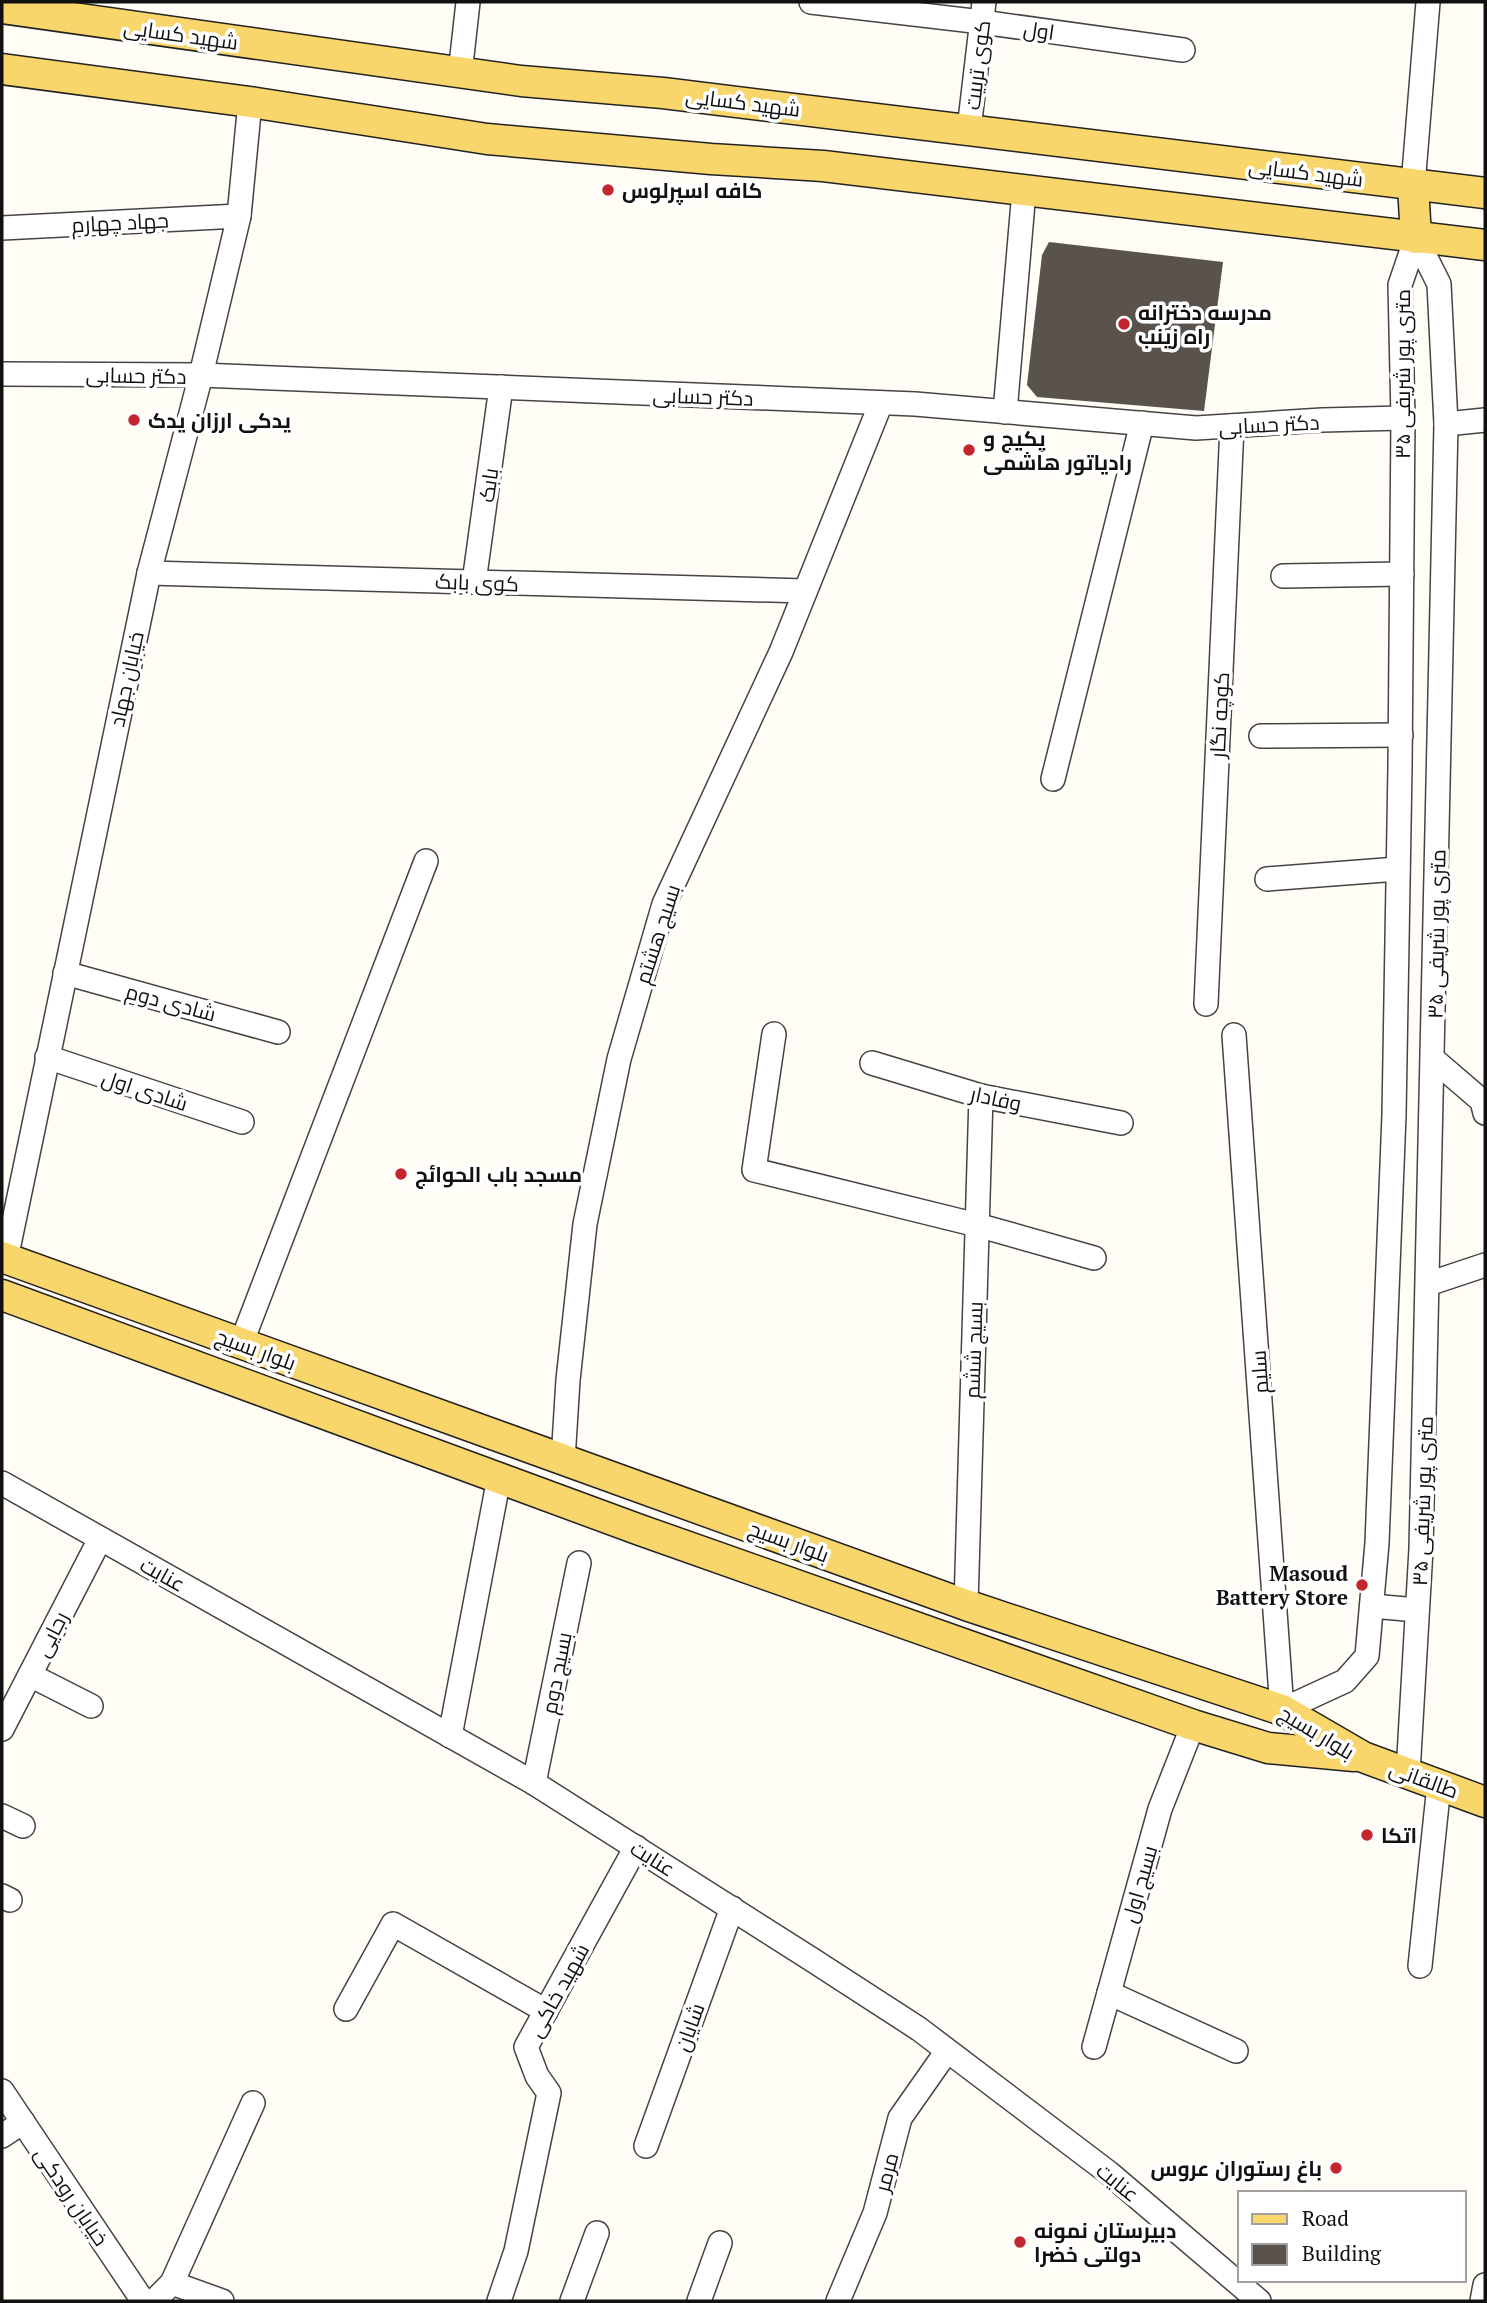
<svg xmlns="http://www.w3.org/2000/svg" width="1487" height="2303" font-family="'PT Serif',Cairo,serif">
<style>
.building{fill:#5a524d}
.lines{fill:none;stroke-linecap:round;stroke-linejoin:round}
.minor-casing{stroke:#444;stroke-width:26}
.major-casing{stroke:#222;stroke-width:33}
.minor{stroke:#fff;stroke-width:23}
.major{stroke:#f9d66b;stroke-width:30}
.poi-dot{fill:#c4262e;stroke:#fff;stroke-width:2.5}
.labels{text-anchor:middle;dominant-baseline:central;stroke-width:7;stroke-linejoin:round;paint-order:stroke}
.street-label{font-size:21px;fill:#111;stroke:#fff}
.poi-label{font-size:21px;font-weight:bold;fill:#111;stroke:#fff;text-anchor:start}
</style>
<rect width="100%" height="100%" fill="#fffdf5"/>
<path class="building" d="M1049 242 1223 262 1204 411 1037 397 1027 385 1042 255Z"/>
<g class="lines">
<g class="minor-casing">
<g id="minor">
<path d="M811 2 982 22 1183 50"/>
<path d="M460 74 468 2"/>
<path d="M969 129 984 2"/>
<path d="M1413 185 1428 2"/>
<path d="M2 228 239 216"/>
<path d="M2 374 201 375 915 404 1196 428 1322 420 1403 418"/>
<path d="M1005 412 1024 191"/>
<path d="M1446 424 1485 420"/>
<path d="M149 573 805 591"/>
<path d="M1283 576 1402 574"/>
<path d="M474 582 501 387"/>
<path d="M1261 736 1401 735"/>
<path d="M1053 779 1142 423"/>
<path d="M1267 879 1398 869"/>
<path d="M65 973 278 1032"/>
<path d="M1206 1004 1232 426"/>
<path d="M774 1034 754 1170 977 1225 1094 1258"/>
<path d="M1234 1035 1282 1710 1345 1681 1367 1656 1377 1543 1394 1115 1400 767 1403 418 1400 285 1416 238"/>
<path d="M47 1057 242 1122"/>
<path d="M1433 1059 1482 1101 1485 1113"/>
<path d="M872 1063 981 1096 1121 1123"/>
<path d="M6 1259 149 573 201 375 239 216 250 102"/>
<path d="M1428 1284 1485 1265"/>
<path d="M241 1344 426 861"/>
<path d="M563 1460 568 1380 585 1224 619 1059 664 904 781 652 881 403"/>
<path d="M2 1483 534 1783 811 1959 919 2029 1109 2173 1259 2301"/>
<path d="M966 1605 981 1096"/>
<path d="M1372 1606 1417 1610"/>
<path d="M30 1675 91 1706"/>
<path d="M2 1729 100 1539"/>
<path d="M450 1736 499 1478"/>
<path d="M1408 1773 1421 1549 1446 424 1439 284 1416 238"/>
<path d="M534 1783 579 1563"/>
<path d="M2 1816 23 1826"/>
<path d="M2 1896 10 1900"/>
<path d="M1420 1966 1439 1785"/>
<path d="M1109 1993 1236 2051"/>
<path d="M346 2009 393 1924 546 2011"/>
<path d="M1094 2047 1160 1809 1193 1725"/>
<path d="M2 2091 143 2301"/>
<path d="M2 2136 23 2122"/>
<path d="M646 2146 732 1908"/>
<path d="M172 2283 222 2301"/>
<path d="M154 2301 172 2283 253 2103"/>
<path d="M499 2301 516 2251 549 2093 537 2076 526 2047 636 1847"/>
<path d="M572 2301 597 2233"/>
<path d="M699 2301 720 2243"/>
<path d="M838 2301 875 2213 900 2118 947 2051"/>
<path d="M1482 2301 1485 2285"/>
</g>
</g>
<g class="major-casing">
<g id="major">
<path d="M2 8 521 81 663 93 1485 193"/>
<path d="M2 69 250 102 487 139 711 159 823 166 1485 245"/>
<path d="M1413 185 1416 238"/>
<path d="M2 1257 966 1605 1282 1710 1363 1757 1485 1802"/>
<path d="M2 1295 640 1530 1193 1725 1268 1748 1354 1756"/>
</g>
</g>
<use href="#minor" class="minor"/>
<use href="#major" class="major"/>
</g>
<g class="poi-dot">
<circle cx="608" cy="190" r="7"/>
<circle cx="1124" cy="324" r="7"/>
<circle cx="134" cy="420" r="7"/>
<circle cx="969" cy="450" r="7"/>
<circle cx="401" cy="1174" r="7"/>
<circle cx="1362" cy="1585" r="7"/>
<circle cx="1367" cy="1835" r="7"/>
<circle cx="1336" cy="2168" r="7"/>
<circle cx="1020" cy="2242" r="7"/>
</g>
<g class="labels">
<g class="street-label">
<text transform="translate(1039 30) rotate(8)">اول</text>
<text transform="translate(181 34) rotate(8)">شهید کسایی</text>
<text transform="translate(977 65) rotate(-83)">کوی تربیت</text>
<text transform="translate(743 102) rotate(7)">شهید کسایی</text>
<text transform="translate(1306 172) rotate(7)">شهید کسایی</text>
<text transform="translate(120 222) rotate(-3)">جهاد چهارم</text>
<text transform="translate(1402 374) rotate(-90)">۳۵ متری پور شریفی</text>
<text transform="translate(136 375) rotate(1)">دکتر حسابی</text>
<text transform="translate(703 396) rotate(2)">دکتر حسابی</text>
<text transform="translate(1269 424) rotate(-3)">دکتر حسابی</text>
<text transform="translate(488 485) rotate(-82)">بابک</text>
<text transform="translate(477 582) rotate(2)">کوی بابک</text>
<text transform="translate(126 679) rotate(-78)">خیابان جهاد</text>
<text transform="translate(1219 715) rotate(-87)">کوچه نگار</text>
<text transform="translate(657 934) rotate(-72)">بسیج هشتم</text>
<text transform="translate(1436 934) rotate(-89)">۳۵ متری پور شریفی</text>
<text transform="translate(171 1002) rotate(15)">شادی دوم</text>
<text transform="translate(145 1090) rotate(18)">شادی اول</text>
<text transform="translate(996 1098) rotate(12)">وفادار</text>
<text transform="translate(256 1349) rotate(20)">بلوار بسیج</text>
<text transform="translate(973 1350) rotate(-88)">بسیج ششم</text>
<text transform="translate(1259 1372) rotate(-94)">سلیم</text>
<text transform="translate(1422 1501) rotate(-88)">۳۵ متری پور شریفی</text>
<text transform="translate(789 1541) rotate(20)">بلوار بسیج</text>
<text transform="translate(163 1574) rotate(29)">عنایت</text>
<text transform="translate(51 1634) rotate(-63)">رجایی</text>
<text transform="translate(556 1673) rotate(-79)">بسيج دوم</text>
<text transform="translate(1317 1732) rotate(31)">بلوار بسیج</text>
<text transform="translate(1424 1779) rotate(20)">طالقانی</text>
<text transform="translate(653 1858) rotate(32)">عنایت</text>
<text transform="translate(1139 1884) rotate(-74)">بسیج اول</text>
<text transform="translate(558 1990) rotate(-61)">شهید خاکی</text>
<text transform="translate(689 2027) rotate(-70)">شایان</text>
<text transform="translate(886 2172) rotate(-75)">مرمر</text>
<text transform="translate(1118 2182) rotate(39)">عنایت</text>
<text transform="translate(72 2196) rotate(56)">خیابان رودکی</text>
</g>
<g class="poi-label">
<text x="622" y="190">کافه اسپرلوس</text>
<text x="1138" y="312">مدرسه دخترانه<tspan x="1138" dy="24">راه زینب</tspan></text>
<text x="148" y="420">یدکی ارزان یدک</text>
<text x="983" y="438">پکیج و<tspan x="983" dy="24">رادیاتور هاشمی</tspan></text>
<text x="415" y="1174">مسجد باب الحوائج</text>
<text x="1348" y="1573" text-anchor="end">Masoud<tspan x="1348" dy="24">Battery Store</tspan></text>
<text x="1381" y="1835">اتکا</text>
<text x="1322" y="2168" text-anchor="end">باغ رستوران عروس</text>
<text x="1034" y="2230">دبیرستان نمونه<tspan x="1034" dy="24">دولتی خضرا</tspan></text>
</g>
</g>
<rect width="1487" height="2303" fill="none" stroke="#111111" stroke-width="7"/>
<rect x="1238" y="2191" width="228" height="91" fill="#ffffff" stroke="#a0a0a0" stroke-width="2"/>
<rect x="1252" y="2214" width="35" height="10" fill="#f9d66b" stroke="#a0a0a0" stroke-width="2"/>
<text x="1302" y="2226" font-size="21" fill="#111111">Road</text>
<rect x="1252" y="2244" width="35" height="21" fill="#5a524d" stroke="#a0a0a0" stroke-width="2"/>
<text x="1302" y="2261" font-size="21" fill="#111111">Building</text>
</svg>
